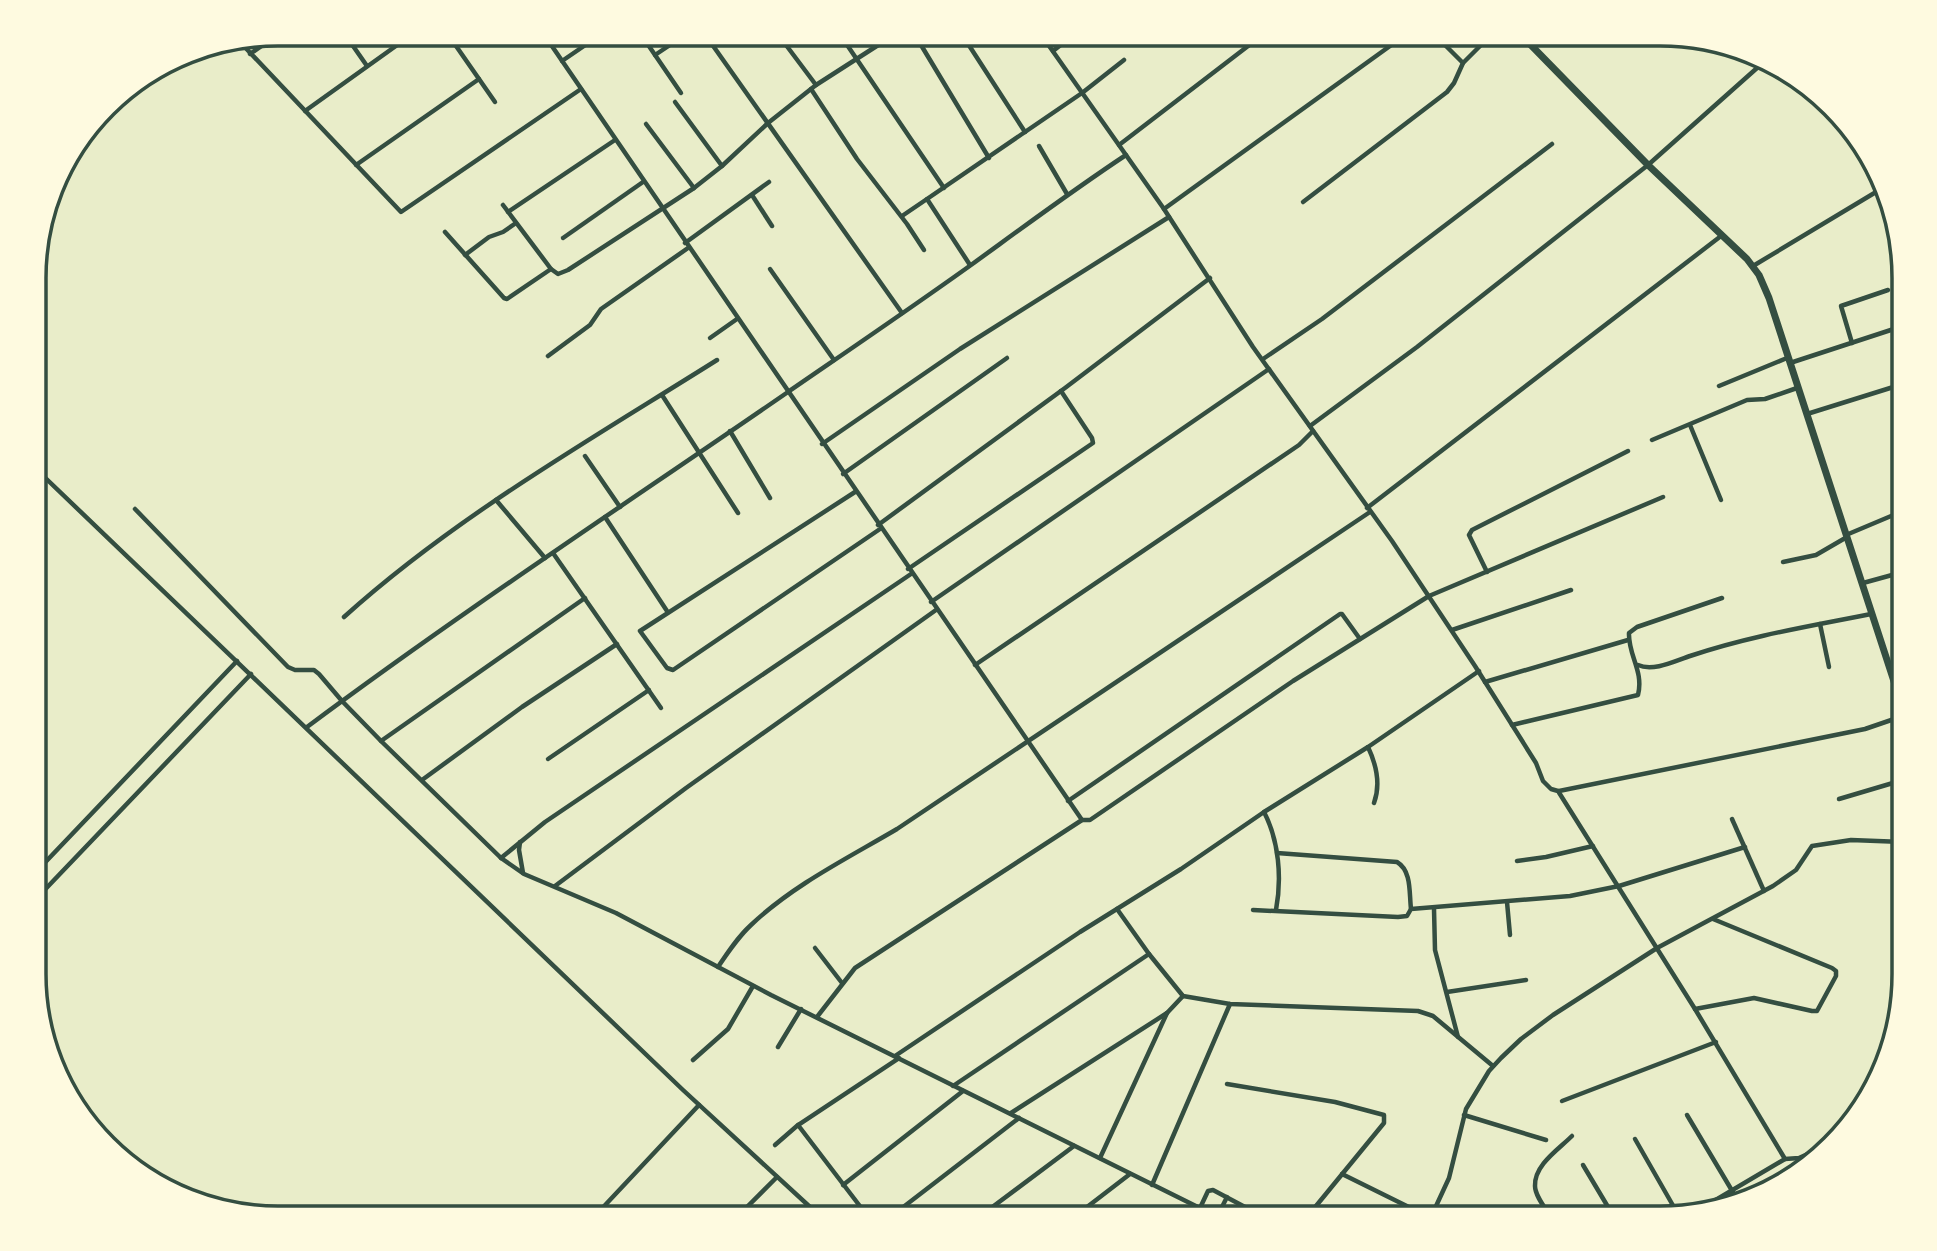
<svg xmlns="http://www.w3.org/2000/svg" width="1937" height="1251" font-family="Roboto,sans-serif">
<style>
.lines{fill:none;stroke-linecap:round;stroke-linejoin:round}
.minor{stroke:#344e41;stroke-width:4.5}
.secondary{stroke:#344e41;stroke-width:7}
.rim{fill:none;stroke:#344e41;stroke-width:3.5}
</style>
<rect width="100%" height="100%" fill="#e9edc9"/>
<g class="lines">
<g class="minor">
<path d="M344 33 367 66"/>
<path d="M447 33 495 102"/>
<path d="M543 33 1082 820"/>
<path d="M640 33 681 93"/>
<path d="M704 33 902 313"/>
<path d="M777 33 816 85"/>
<path d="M839 33 944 188"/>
<path d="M961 33 1025 132"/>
<path d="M1040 33 1164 209 1253 347 1392 541 1475 666 1536 763 1543 781 1551 789 1558 791 1695 1009 1785 1159 1799 1158 1823 1147"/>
<path d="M1433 33 1463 63"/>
<path d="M918 40 989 158"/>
<path d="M239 41 401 212 581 89"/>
<path d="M1053 51 1076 33"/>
<path d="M250 54 280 33"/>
<path d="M655 55 688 33"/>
<path d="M562 61 603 33"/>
<path d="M811 89 857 159 907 224 924 250"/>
<path d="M675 102 722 166"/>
<path d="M305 111 414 33"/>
<path d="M646 124 694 188"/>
<path d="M1119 145 1265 33"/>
<path d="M1039 146 1067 194"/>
<path d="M356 165 479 79"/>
<path d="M752 195 772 226"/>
<path d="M1303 202 1447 92 1454 83 1463 63 1484 42"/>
<path d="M503 205 551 269"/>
<path d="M1164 209 1408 33"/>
<path d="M508 212 615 140"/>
<path d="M902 216 927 199"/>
<path d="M445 232 504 298 507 299 551 269 558 274 568 270 694 188 722 166 768 123 816 85 897 33"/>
<path d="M563 238 643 182"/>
<path d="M685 243 769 182"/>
<path d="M465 255 489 237 503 232 516 223"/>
<path d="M970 265 927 199 1082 93 1124 60"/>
<path d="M1753 266 1881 189"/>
<path d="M770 269 834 360"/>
<path d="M710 338 737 319"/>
<path d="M1852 343 1841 306 1888 290"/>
<path d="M548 356 590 325 601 309 688 248"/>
<path d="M1263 359 1322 319 1552 144"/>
<path d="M1790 363 1903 326"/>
<path d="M1719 386 1787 358"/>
<path d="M662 395 738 513"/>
<path d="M1807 414 1903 384"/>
<path d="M1690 425 1721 500"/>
<path d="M1310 426 1417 347 1648 165 1766 60"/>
<path d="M730 431 770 498"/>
<path d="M1652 440 1747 400 1765 399 1797 388"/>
<path d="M822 444 960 349 1169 217"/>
<path d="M585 456 620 507"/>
<path d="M35 468 683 1090 822 1218"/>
<path d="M843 474 1007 358"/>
<path d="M855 492 640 631 667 668 673 670 880 529"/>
<path d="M496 500 545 558"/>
<path d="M1367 508 1721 236"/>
<path d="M135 509 288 667 295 670H314L319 674 342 701 381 741 501 858 524 874 616 913 771 995 1218 1217"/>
<path d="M605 517 667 611"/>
<path d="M878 525 1065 388 1210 278"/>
<path d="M1846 535 1903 511"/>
<path d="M553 553 661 708"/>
<path d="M1783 562 1816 555 1847 537"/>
<path d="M908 569 1093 443 1092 438 1061 391"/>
<path d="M1487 572 1469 535 1472 530 1628 451"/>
<path d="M1863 583 1903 572"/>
<path d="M931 602 1269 369"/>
<path d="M344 617C456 516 590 440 717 360"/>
<path d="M1820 624 1829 667"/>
<path d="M1452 630 1571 590"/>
<path d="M975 665 1299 445 1313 431"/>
<path d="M1638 665C1653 672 1675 661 1690 656 1749 636 1811 626 1871 614"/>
<path d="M1485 682 1628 640"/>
<path d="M1512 725 1638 695C1644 671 1628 655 1629 633L1637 627 1722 598"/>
<path d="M307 727C464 610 627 503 788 392 849 350 911 308 971 265 1022 228 1073 190 1126 155"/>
<path d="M381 741 585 598"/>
<path d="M1368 747C1376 764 1381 784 1374 803"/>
<path d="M548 759 649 690"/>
<path d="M422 780 522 707 617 644"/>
<path d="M1559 791 1865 729 1903 716"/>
<path d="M1839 799 1903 780"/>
<path d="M1068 801 1340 614H1342L1360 639"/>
<path d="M1264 812C1279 841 1282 878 1276 910"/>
<path d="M1732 819 1764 891"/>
<path d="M520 842 519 850 523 873"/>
<path d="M1277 853 1397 862C1412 871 1409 893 1411 909"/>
<path d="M501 858 545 822 911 574"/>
<path d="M1517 861 1546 857 1593 846"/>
<path d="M35 873 237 661"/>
<path d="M555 886 686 788 936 610"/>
<path d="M35 900 251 674"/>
<path d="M1507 902 1510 935"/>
<path d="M1117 909 1149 954 1183 996 1230 1004 1418 1011 1433 1016 1493 1066"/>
<path d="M1434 909 1435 950 1458 1037"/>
<path d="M1253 910 1398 917 1407 916 1411 909 1570 896 1619 886 1745 847"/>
<path d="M815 948 842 983"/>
<path d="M718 967C728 952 738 937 751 925 793 885 848 858 897 829L1370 512"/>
<path d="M1447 992 1526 980"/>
<path d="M1695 1009 1754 998 1812 1011H1817L1836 976V971L1832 968 1713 919"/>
<path d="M817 1017 855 968 1082 820H1090L1293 681 1429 596 1663 497"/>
<path d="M778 1047 801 1009"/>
<path d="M895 1056 1080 932 1181 869 1264 812 1368 747 1479 671"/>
<path d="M693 1060 728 1029 753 986"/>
<path d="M1227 1084 1335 1102 1384 1115V1123L1307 1217"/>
<path d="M953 1086 1149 954"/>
<path d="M1562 1101 1716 1042"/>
<path d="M1011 1113 1167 1013 1183 996"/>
<path d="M1464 1115 1546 1140"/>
<path d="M1687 1115 1737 1199"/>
<path d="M798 1125 869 1218"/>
<path d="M1635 1139 1679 1216"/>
<path d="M775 1145 798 1125 899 1058"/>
<path d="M1100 1158 1167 1013"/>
<path d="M1583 1165 1614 1217"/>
<path d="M1342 1174 1429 1217"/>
<path d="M843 1185 963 1091"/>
<path d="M1152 1185 1230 1004"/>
<path d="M1200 1208 1208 1191 1213 1190 1245 1207 1247 1211 1244 1217"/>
<path d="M1697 1211 1785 1159"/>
<path d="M979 1217 1074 1146"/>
<path d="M1074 1217 1130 1174"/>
<path d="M1217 1217 1227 1197"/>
<path d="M1431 1217 1449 1178 1466 1109 1489 1071 1501 1058 1521 1039 1553 1015 1657 948 1773 886 1796 870 1812 846 1851 840 1903 842"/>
<path d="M1551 1217C1546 1209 1535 1196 1535 1186 1534 1165 1559 1149 1572 1136"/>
<path d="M593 1218 699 1105"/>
<path d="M736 1218 777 1177"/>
<path d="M889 1218 1019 1118"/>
</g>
<path class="secondary" d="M1519 33 1648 165 1747 259 1759 275 1769 298 1903 709"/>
</g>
<path d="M0 0H1937V1251H0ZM278 46H1660A232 232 0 0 1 1892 278V974A232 232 0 0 1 1660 1206H278A232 232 0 0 1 46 974V278A232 232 0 0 1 278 46Z" fill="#fefae0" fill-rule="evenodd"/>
<path class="rim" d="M278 46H1660A232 232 0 0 1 1892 278V974A232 232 0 0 1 1660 1206H278A232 232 0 0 1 46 974V278A232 232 0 0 1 278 46Z"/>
</svg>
